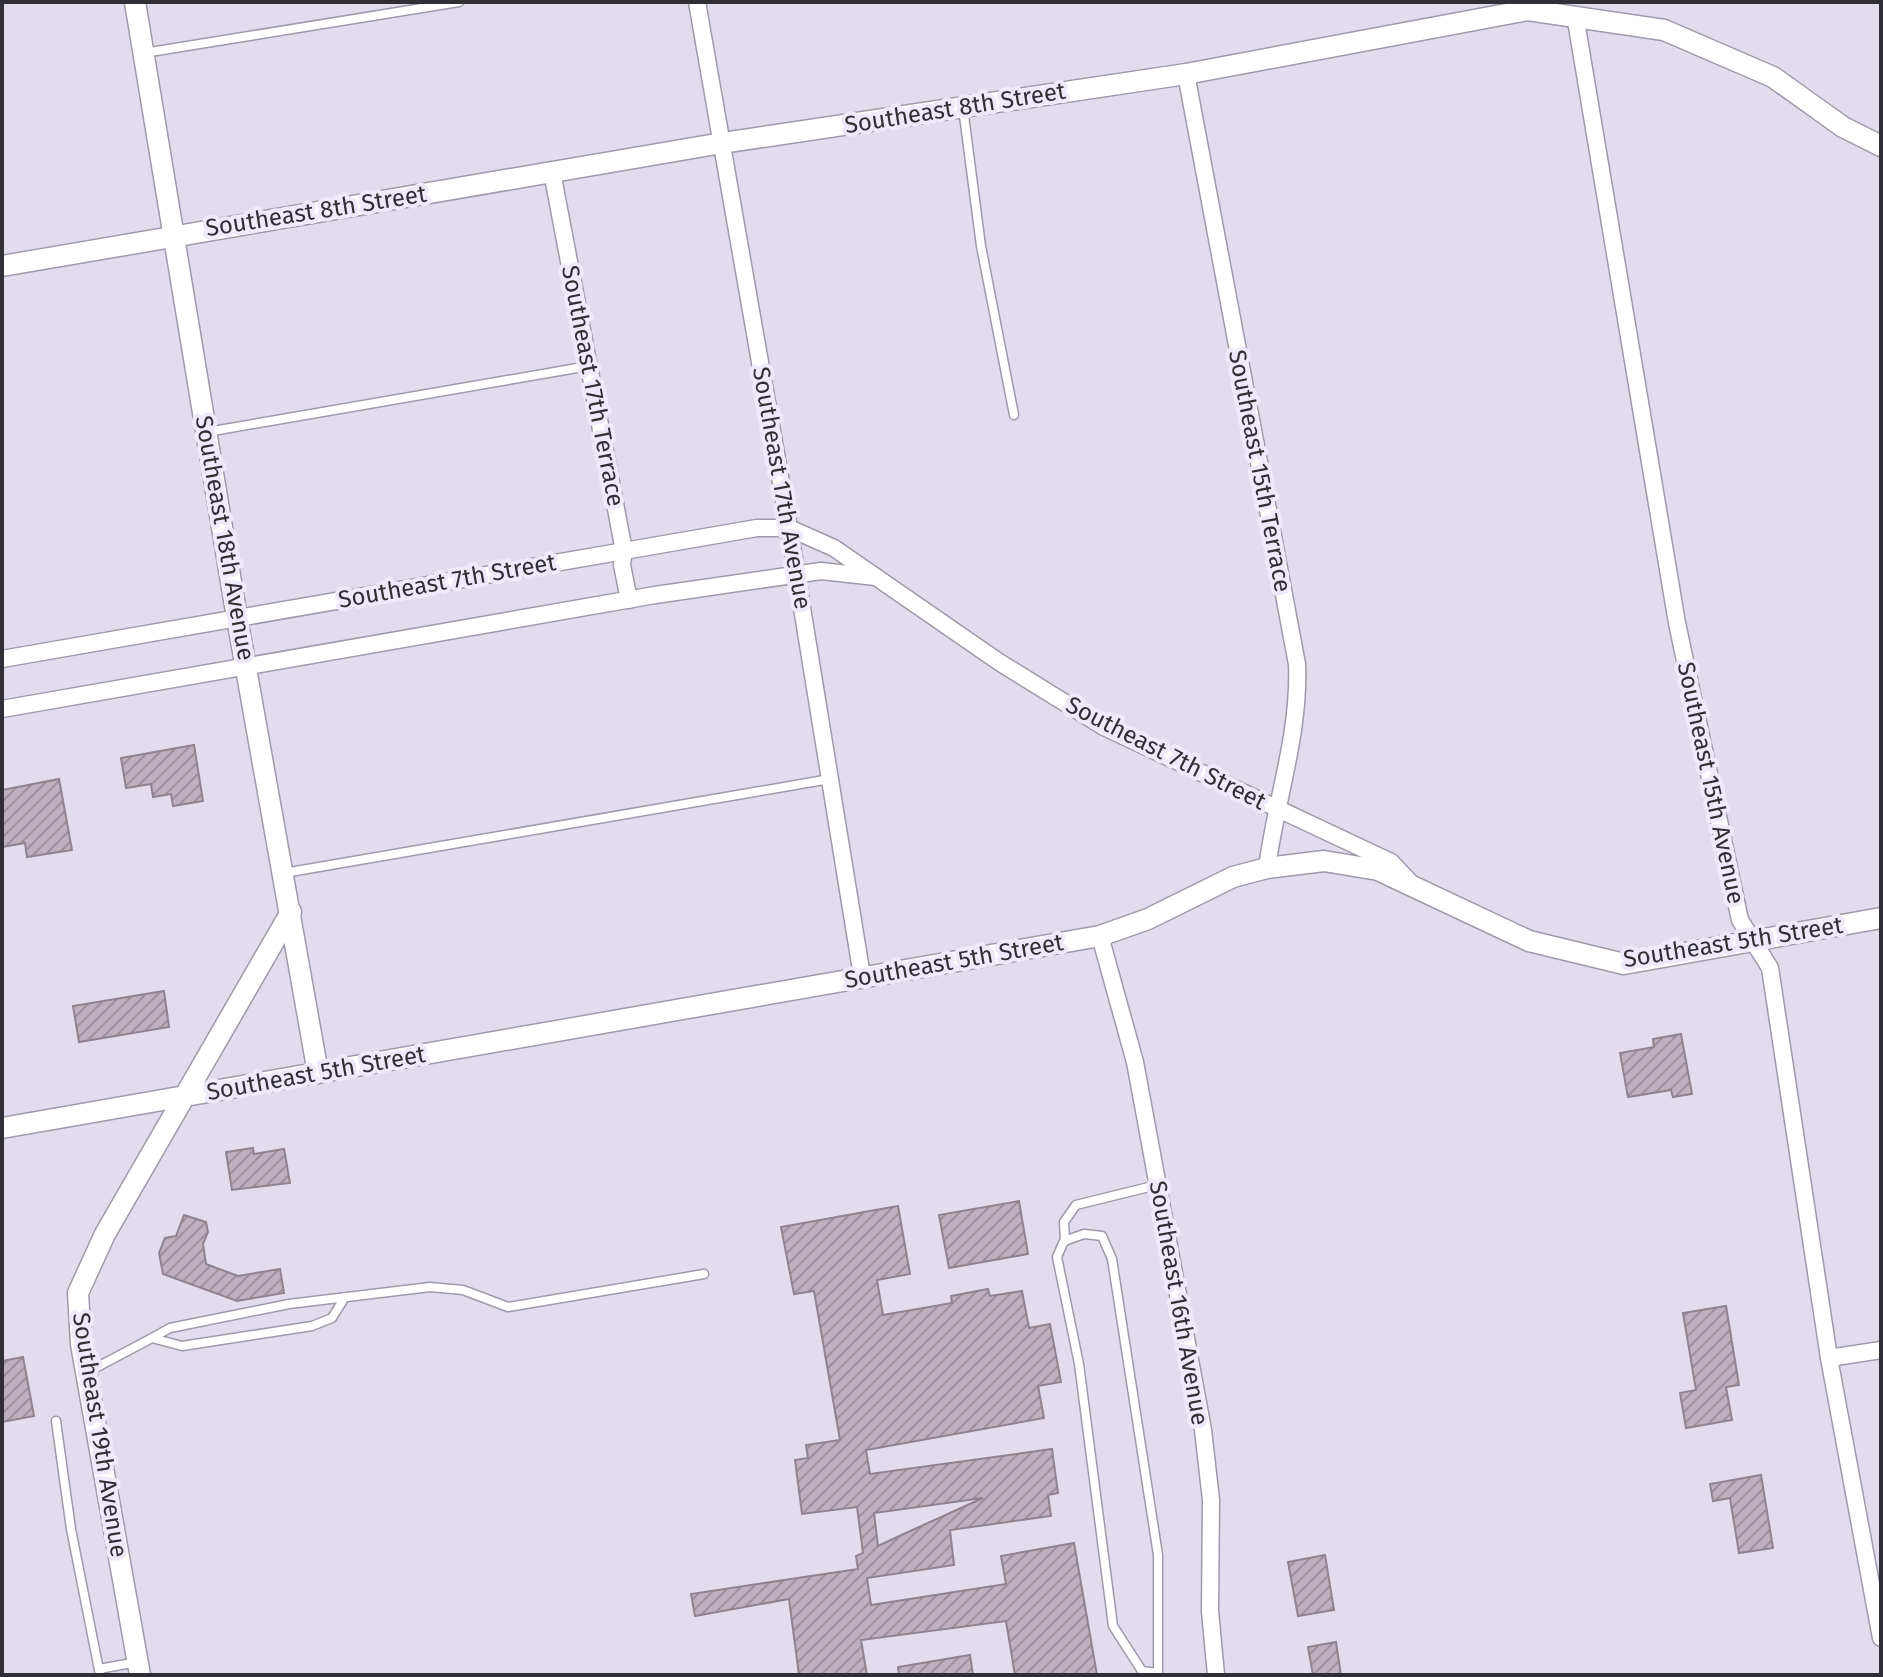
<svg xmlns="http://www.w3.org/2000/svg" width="1883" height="1677" font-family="'Fira Sans',sans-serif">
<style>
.building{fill:url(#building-hatch);stroke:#908390;stroke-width:2;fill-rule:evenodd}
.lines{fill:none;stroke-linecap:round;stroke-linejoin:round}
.service-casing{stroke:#9f99aa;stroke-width:11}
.minor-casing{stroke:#9f99aa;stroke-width:19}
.tertiary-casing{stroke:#9f99aa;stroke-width:23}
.service{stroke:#fff;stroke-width:8}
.minor{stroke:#fff;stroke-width:16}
.tertiary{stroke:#fff;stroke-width:20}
.labels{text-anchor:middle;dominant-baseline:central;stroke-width:8;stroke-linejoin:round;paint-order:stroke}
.street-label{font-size:24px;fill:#312f36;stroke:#efe9fb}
</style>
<defs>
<pattern id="building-hatch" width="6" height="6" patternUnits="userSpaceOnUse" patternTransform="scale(2)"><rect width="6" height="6" fill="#beb0be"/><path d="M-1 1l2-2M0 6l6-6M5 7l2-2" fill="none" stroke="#9b909b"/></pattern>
</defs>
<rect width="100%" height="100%" fill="#e2dced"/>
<g class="building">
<path d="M194 745 203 801 173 806 171 794 153 797 151 784 126 788 121 758Z"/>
<path d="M59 779 72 850 27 857 25 843 2 847V790Z"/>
<path d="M164 991 169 1027 79 1042 73 1006Z"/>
<path d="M1681 1034 1692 1094 1673 1097 1671 1090 1628 1097 1620 1053 1654 1047 1653 1039Z"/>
<path d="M253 1148 254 1154 284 1149 290 1183 232 1190 226 1152Z"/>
<path d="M1019 1201 1028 1254 949 1268 939 1215Z"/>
<path d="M898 1206 910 1274 877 1280 883 1315 952 1303 951 1296 988 1289 990 1296 1022 1291 1029 1328 1050 1324 1061 1382 1038 1386 1044 1418 866 1450 870 1474 1052 1449 1058 1493 1048 1495 1051 1516 950 1530 954 1565 867 1578 871 1605 1006 1584 1001 1556 1074 1543 1097 1675H1015L1006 1621 861 1640 867 1675H799L789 1599 695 1616 691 1594 858 1569 856 1556 863 1553 857 1507 802 1514 795 1460 808 1458 806 1445 840 1440 814 1291 794 1294 781 1227ZM983 1498 908 1532 878 1546 874 1513Z"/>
<path d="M184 1215 206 1222 208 1232 203 1244 206 1264 238 1276 280 1269 284 1293 237 1301 163 1274 159 1253 165 1238 176 1236Z"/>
<path d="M1726 1306 1739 1385 1726 1387 1732 1420 1686 1428 1680 1393 1696 1390 1683 1313Z"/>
<path d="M23 1357 34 1416 2 1422V1361Z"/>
<path d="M1761 1475 1773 1548 1739 1553 1730 1498 1713 1501 1710 1484Z"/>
<path d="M1325 1555 1334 1610 1298 1616 1288 1562Z"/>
<path d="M1336 1642 1341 1675H1313L1308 1647Z"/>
<path d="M970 1655 973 1675H899L898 1667Z"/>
</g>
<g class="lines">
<g class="service-casing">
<g id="service">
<path d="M144 53 459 2"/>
<path d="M963 108 981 246 1014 415"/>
<path d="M207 432 589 366"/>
<path d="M284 873 830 779"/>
<path d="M1065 1241 1064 1222 1076 1205 1157 1185"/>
<path d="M345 1297 332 1318 312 1326 182 1346 152 1338 170 1328 289 1304 430 1287 463 1290 508 1307 704 1274"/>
<path d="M86 1373 152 1338"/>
<path d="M56 1421 71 1529 100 1675"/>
<path d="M99 1669 137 1662"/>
<path d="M1158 1673 1142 1671 1113 1626 1079 1364 1057 1257 1064 1241 1084 1234 1102 1236 1112 1259 1158 1555V1675"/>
</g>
</g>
<g class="minor-casing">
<g id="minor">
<path d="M697 2 789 528 862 976"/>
<path d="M1575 15 1677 623 1740 920 1770 968 1829 1358 1881 1638"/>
<path d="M1186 74 1297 664C1300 734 1276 799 1267 868"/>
<path d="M552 172 624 551 622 565 629 600"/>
<path d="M2 659 624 551 757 528H789L834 548 999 662 1104 727 1391 862 1409 881"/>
<path d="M2 709 655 595 821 571 876 577"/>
<path d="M1100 936 1135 1062 1203 1430 1211 1500 1210 1611 1216 1675"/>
<path d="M1829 1358 1881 1350"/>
</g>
</g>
<g class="tertiary-casing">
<g id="tertiary">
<path d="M135 2 237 618 318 1073"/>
<path d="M2 266 722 143 1186 74 1528 10 1664 30 1773 77 1843 127 1881 146"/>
<path d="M2 1128 1100 936 1148 919 1233 877 1267 868 1324 861 1378 870 1529 941 1624 964 1881 918"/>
<path d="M140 1675 81 1344 78 1293 105 1234 291 912"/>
</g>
</g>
<use href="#service" class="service"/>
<use href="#minor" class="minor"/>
<use href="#tertiary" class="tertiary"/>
</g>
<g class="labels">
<g class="street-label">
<text transform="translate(955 108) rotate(-9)">Southeast 8th Street</text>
<text transform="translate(316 211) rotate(-9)">Southeast 8th Street</text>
<text transform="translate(593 386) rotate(79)">Southeast 17th Terrace</text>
<text transform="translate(1260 471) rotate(79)">Southeast 15th Terrace</text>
<text transform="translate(782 488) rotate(80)">Southeast 17th Avenue</text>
<text transform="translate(225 538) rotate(80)">Southeast 18th Avenue</text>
<text transform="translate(447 581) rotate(-10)">Southeast 7th Street</text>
<text transform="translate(1166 753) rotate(27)">Southeast 7th Street</text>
<text transform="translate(1711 783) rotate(78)">Southeast 15th Avenue</text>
<text transform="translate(1733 942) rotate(-9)">Southeast 5th Street</text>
<text transform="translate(954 961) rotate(-10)">Southeast 5th Street</text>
<text transform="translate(316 1073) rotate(-10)">Southeast 5th Street</text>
<text transform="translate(1179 1303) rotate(80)">Southeast 16th Avenue</text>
<text transform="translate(100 1435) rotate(81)">Southeast 19th Avenue</text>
</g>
</g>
<rect width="1883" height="1677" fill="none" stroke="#312f36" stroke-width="8"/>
</svg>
